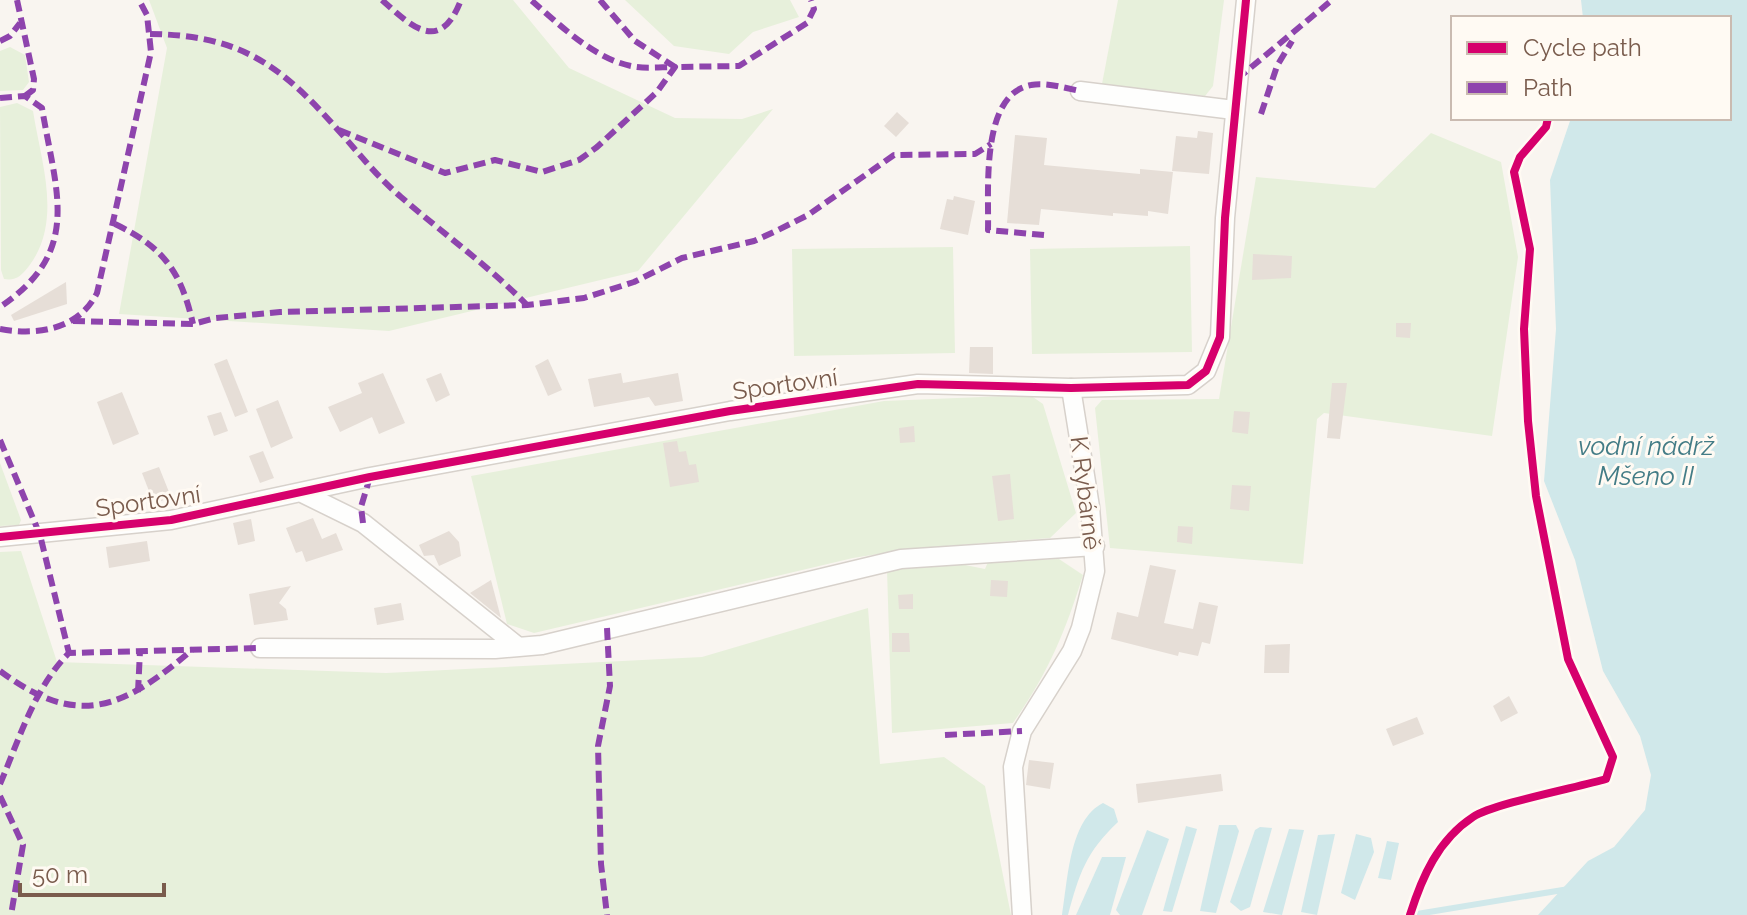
<svg xmlns="http://www.w3.org/2000/svg" width="1747" height="915" font-family="Raleway,sans-serif">
<style>
.green{fill:#e7f0db}
.water{fill:#d0e8ea}
.lines{fill:none;stroke-linecap:round;stroke-linejoin:round}
.stream{stroke:#d0e8ea;stroke-width:6}
.building{fill:#e6ded7}
.street-casing{stroke:#d7d1cb;stroke-width:21}
.street{stroke:#fefefd;stroke-width:18}
.quiet{stroke:#8e44ad;stroke-width:6;stroke-dasharray:12 6;stroke-linecap:butt}
.cycleway-casing{stroke:#fffaf3;stroke-width:13}
.cycleway{stroke:#d6006c;stroke-width:8}
.labels{text-anchor:middle;dominant-baseline:central;stroke-width:6;stroke-linejoin:round;paint-order:stroke}
.street-label{font-size:24px;fill:#7a5c4d;stroke:#fffaf3}
.water-label{font-size:26px;font-style:italic;fill:#437c86;stroke:#fffaf3}
</style>
<rect width="100%" height="100%" fill="#f9f5f0"/>
<g class="green">
<path d="M149 0H513L569 68 675 118 742 119 773 109 638 271 389 331 119 314 167 48Z"/>
<path d="M625 0H790L799 17 753 32 729 54 674 46Z"/>
<path d="M1118 0H1224L1213 86 1205 96 1102 84Z"/>
<path d="M10 47 25 55 29 82 23 90 0 91V51Z"/>
<path d="M17 103 33 111C41 162 63 221 29 266 21 276 16 281 4 279L1 270 0 107Z"/>
<path d="M1431 133 1501 162 1518 257 1492 436 1324 413 1317 419 1303 564 1110 548 1095 408 1102 400 1219 399 1256 177 1375 188Z"/>
<path d="M1190 246 1192 352 1032 354 1030 249Z"/>
<path d="M953 247 955 353 794 356 792 249Z"/>
<path d="M1030 395 1043 404 1076 513 1050 538 909 549 853 558 534 633 507 624 471 476 884 401Z"/>
<path d="M0 463 21 520 19 525 0 526Z"/>
<path d="M21 551 57 662 386 673 702 657 868 608 880 764 944 757 985 786 1011 915H0V552Z"/>
<path d="M1059 559 1083 575C1065 633 1048 673 1013 723L892 733 887 570 955 563 985 569 988 562Z"/>
</g>
<g class="water">
<path d="M1581 0H1747V915H1538L1588 861 1614 847 1645 810 1651 775 1640 736 1603 671 1575 560 1544 481 1556 329 1550 180 1571 118H1729V18H1583Z"/>
<path d="M1103 803 1114 809 1118 822C1086 852 1079 874 1068 915H1062C1068 880 1069 820 1103 803Z"/>
<path d="M1219 825H1236L1239 831 1216 913 1200 911Z"/>
<path d="M1186 826 1197 829 1172 912 1163 911Z"/>
<path d="M1260 827 1272 828 1250 907 1241 911 1230 902 1255 830Z"/>
<path d="M1289 829 1304 830 1282 915 1263 912Z"/>
<path d="M1147 830 1169 839 1142 915H1120L1116 910Z"/>
<path d="M1335 834 1317 915 1301 912 1318 835Z"/>
<path d="M1356 834 1371 838 1374 852 1355 900 1341 893Z"/>
<path d="M1387 841 1399 843 1391 880 1378 878Z"/>
<path d="M1102 857H1126L1110 915H1076Z"/>
</g>
<g class="lines">
<path class="stream" d="M1411 915 1569 889"/>
</g>
<g class="building">
<path d="M897 112 909 123 896 137 884 126Z"/>
<path d="M1198 131 1213 133 1209 174 1172 171 1176 136 1197 138Z"/>
<path d="M1015 135 1047 138 1044 165 1140 174V169L1173 172 1168 214 1148 211V216L1113 213V216L1041 209 1039 225 1007 223Z"/>
<path d="M954 196 975 201 968 235 940 229 947 199 953 200Z"/>
<path d="M1253 254 1292 256 1291 278 1252 280Z"/>
<path d="M66 282 67 304 14 321 11 315Z"/>
<path d="M1396 323H1411L1410 338 1396 337Z"/>
<path d="M970 347H993V374L969 373Z"/>
<path d="M227 359 248 412 235 417 214 364Z"/>
<path d="M548 359 562 390 548 396 535 366Z"/>
<path d="M383 373 405 423 379 434 372 417 340 432 328 407 362 393 358 383Z"/>
<path d="M441 373 450 395 436 402 426 379Z"/>
<path d="M621 373 623 383 678 373 683 401 655 406 649 397 594 407 588 379Z"/>
<path d="M1332 383H1347L1340 439 1327 438Z"/>
<path d="M122 392 139 434 113 445 97 402Z"/>
<path d="M278 400 293 438 271 448 256 409Z"/>
<path d="M1234 411 1250 412 1248 434 1232 432Z"/>
<path d="M221 412 228 431 214 436 207 416Z"/>
<path d="M914 426 915 442 900 443 899 428Z"/>
<path d="M677 441 679 452 686 451 689 465 696 464 699 482 670 487 663 443Z"/>
<path d="M263 451 274 478 260 483 249 456Z"/>
<path d="M159 467 171 497 154 504 142 473Z"/>
<path d="M1010 474 1014 519 998 521 992 476Z"/>
<path d="M1232 485 1251 486 1249 511 1230 509Z"/>
<path d="M313 518 322 539 336 533 343 550 306 562 302 551 296 553 286 528Z"/>
<path d="M251 519 255 541 238 545 233 523Z"/>
<path d="M1178 526 1193 527 1192 544 1177 542Z"/>
<path d="M449 531 459 542 461 556 439 566 434 555 424 556 419 545Z"/>
<path d="M147 541 150 561 109 568 106 547Z"/>
<path d="M1150 565 1176 570 1164 623 1193 629 1199 602 1218 606 1210 644 1202 642 1198 656 1179 652 1178 656 1111 639 1117 612 1138 617Z"/>
<path d="M491 580 501 618 470 593Z"/>
<path d="M991 580 1008 581 1007 597 990 596Z"/>
<path d="M291 586 279 603 286 609 288 620 254 625 249 594Z"/>
<path d="M913 594V609H899L898 595Z"/>
<path d="M401 603 404 620 377 625 374 608Z"/>
<path d="M892 633H909L910 652H892Z"/>
<path d="M1290 644 1289 673H1264L1265 645Z"/>
<path d="M1509 696 1518 713 1501 722 1493 706Z"/>
<path d="M1417 717 1424 734 1393 746 1386 729Z"/>
<path d="M1029 760 1054 763 1050 789 1026 785Z"/>
<path d="M1221 774 1223 791 1138 803 1136 784Z"/>
</g>
<g class="lines">
<g class="street-casing">
<g id="street">
<path d="M1080 91 1234 110"/>
<path d="M304 494 363 523 516 645"/>
<path d="M0 537 171 520 370 477 730 411 918 384 1071 388 1188 385 1206 371 1220 337 1225 218 1246 0"/>
<path d="M260 648 495 649 542 645 901 559 1095 546"/>
<path d="M1022 915 1013 767 1022 731 1072 651 1081 628 1095 571 1090 507 1071 388"/>
</g>
</g>
<use href="#street" class="street"/>
<g class="quiet">
<path d="M17 0 34 79 33 90 25 96"/>
<path d="M382 0C411 26 440 55 461 0"/>
<path d="M600 0 635 41 675 67 739 66 807 23 814 9 811 0"/>
<path d="M150 34C239 35 280 64 338 130 359 153 377 177 401 197 445 235 485 263 527 305"/>
<path d="M0 41 10 36 20 23"/>
<path d="M1237 79 1332 0"/>
<path d="M0 98 25 96 42 108C56 193 83 251 0 307"/>
<path d="M1261 114 1277 66 1292 41"/>
<path d="M339 130 445 173 495 160 542 172 579 160 597 147 657 92 675 67C661 67 644 69 631 66 593 58 560 25 531 0"/>
<path d="M115 224C163 247 181 271 193 324"/>
<path d="M1044 235 988 230C989 191 980 94 1031 85 1046 82 1065 88 1080 91"/>
<path d="M73 321 193 324 216 318 280 312 527 305 584 298 634 282 682 258 754 241 776 231 808 215 894 155 975 154 991 144"/>
<path d="M0 329C38 336 79 329 97 293L151 52 147 15 139 0"/>
<path d="M0 440 40 535 69 653"/>
<path d="M363 523 361 507 370 477"/>
<path d="M607 628 610 686 598 746 601 864 607 915"/>
<path d="M0 671C79 730 124 708 193 649"/>
<path d="M138 692 140 651"/>
<path d="M945 735 1022 731"/>
<path d="M0 784C19 740 34 688 69 653L260 648"/>
<path d="M0 796 23 845 11 915"/>
</g>
<g class="cycleway-casing">
<g id="cycleway">
<path d="M0 537 171 520 370 477 730 411 918 384 1071 388 1188 385 1206 371 1220 337 1225 218 1246 0"/>
<path d="M1410 915C1422 877 1438 840 1473 817 1492 804 1579 787 1606 779L1613 757 1568 659 1536 496 1528 421 1524 329 1530 249 1514 172 1520 157 1546 127 1548 118"/>
</g>
</g>
<use href="#cycleway" class="cycleway"/>
</g>
<g class="labels">
<g class="street-label">
<text transform="translate(785 384) rotate(-8)">Sportovní</text>
<text transform="translate(1086 493) rotate(83)">K Rybárně</text>
<text transform="translate(148 501) rotate(-8)">Sportovní</text>
</g>
<g class="water-label">
<text x="1646" y="446">vodní nádrž<tspan x="1646" dy="30">Mšeno II</tspan></text>
</g>
</g>
<rect x="1451" y="16" width="280" height="104" fill="#fffaf3" stroke="#cabbb1" stroke-width="2"/>
<rect x="1467" y="42" width="40" height="12" fill="#d6006c" stroke="#cabbb1" stroke-width="2"/>
<text x="1523" y="56" font-size="24" fill="#7a5c4d">Cycle path</text>
<rect x="1467" y="82" width="40" height="12" fill="#8e44ad" stroke="#cabbb1" stroke-width="2"/>
<text x="1523" y="96" font-size="24" fill="#7a5c4d">Path</text>
<path d="M20 883v12h144v-12" fill="none" stroke="#7a5c4d" stroke-width="4"/>
<text x="32" y="883" font-size="24" fill="#7a5c4d" stroke="#fffaf3" stroke-width="6" paint-order="stroke">50 m</text>
</svg>
